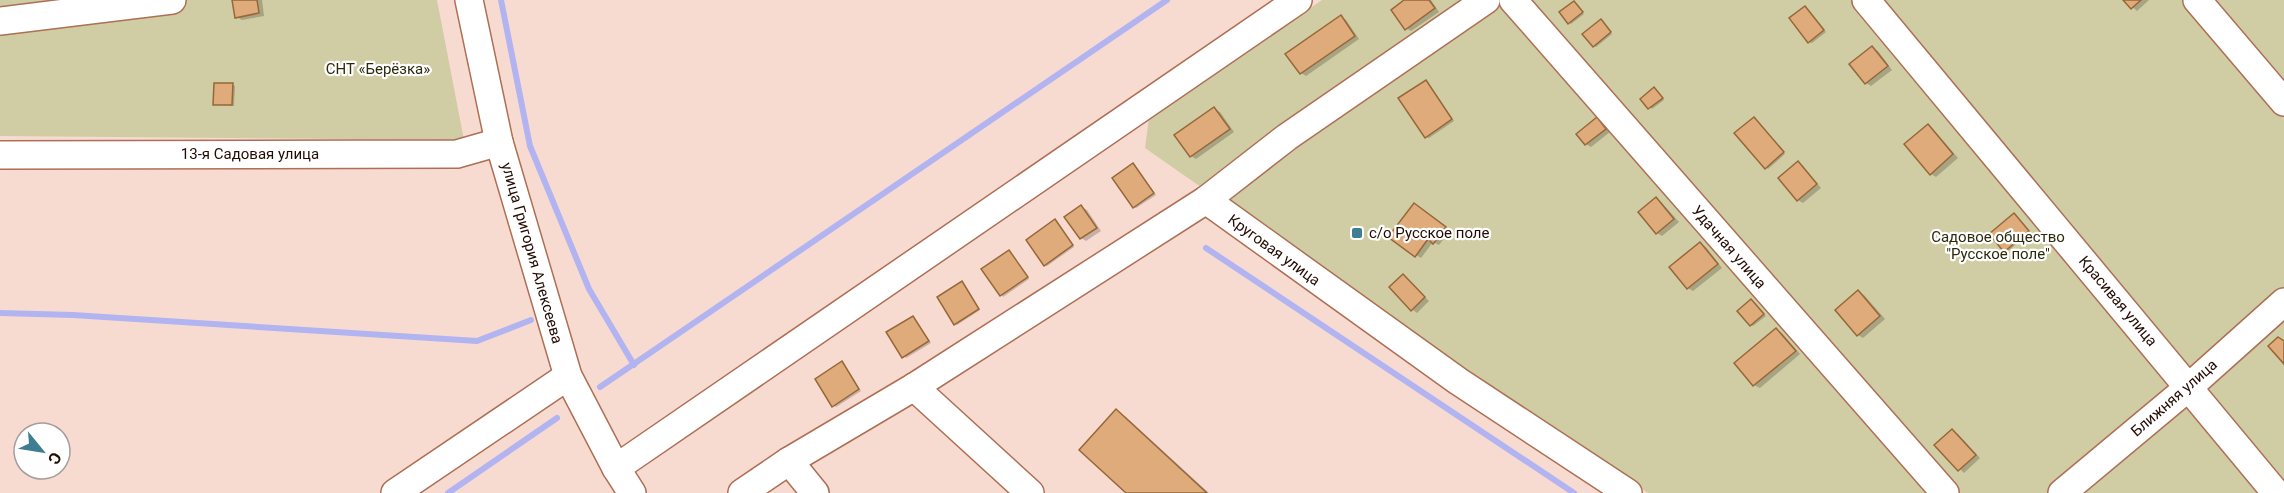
<svg xmlns="http://www.w3.org/2000/svg" width="2284" height="493" font-family="Roboto,sans-serif">
<style>
.green{fill:#d0cda4}
.shadow{fill:#0003}
.lines{fill:none;stroke-linecap:round;stroke-linejoin:round}
.stream{stroke:#b2b3f1;stroke-width:6}
.building{fill:#dfab7b;stroke:#976738;stroke-width:1.5}
.minor-casing{stroke:#ad6f55;stroke-width:30}
.minor{stroke:#fff;stroke-width:27}
.poi-dot{fill:#3f7d92;stroke:#fff;stroke-width:2}
.labels{text-anchor:middle;dominant-baseline:central;stroke-width:4.5;stroke-linejoin:round;paint-order:stroke}
.park-label{font-size:15px;fill:#2d2a0c;stroke:#fff}
.street-label{font-size:15px;fill:#230b03;stroke:#fff}
.poi-label{font-size:15px;fill:#230b03;stroke:#fff;text-anchor:start}
</style>
<rect width="100%" height="100%" fill="#f8dbd0"/>
<g class="green">
<path d="M0 0H437L464 140 0 136Z"/>
<path d="M1322 0H2284V493H1648L1367 303 1145 148 1149 118Z"/>
</g>
<g class="shadow">
<path d="M234 0H262L264 16 242 20 237 17Z"/>
<path d="M1407 0H1431L1439 12 1411 31 1406 28Z"/>
<path d="M2125 0H2149L2137 11Z"/>
<path d="M1574 2 1584 14 1571 24 1569 22Z"/>
<path d="M1805 7 1826 32 1812 43 1809 42Z"/>
<path d="M1341 17 1346 20 1359 39 1306 76 1301 73Z"/>
<path d="M1603 22 1612 34 1596 47 1594 46Z"/>
<path d="M1872 48 1878 51 1892 70 1871 86 1866 83Z"/>
<path d="M1428 83 1454 121 1429 138 1426 137Z"/>
<path d="M233 85 235 86 234 106 214 104Z"/>
<path d="M1655 89 1664 100 1652 109 1642 99Z"/>
<path d="M1214 109 1220 112 1234 132 1196 159 1191 156Z"/>
<path d="M1597 119 1603 122 1610 132 1591 147 1586 144Z"/>
<path d="M1756 120 1785 154 1768 169 1766 167Z"/>
<path d="M1928 126 1933 129 1958 158 1936 177 1931 174Z"/>
<path d="M1798 163 1803 166 1821 188 1803 203 1798 200Z"/>
<path d="M1134 165 1156 195 1136 208 1134 207Z"/>
<path d="M1656 199 1661 202 1679 222 1662 236 1657 233Z"/>
<path d="M1081 207 1087 210 1101 231 1086 241 1081 238Z"/>
<path d="M1419 208 1450 231 1439 245 1433 242 1421 258 1416 255Z"/>
<path d="M2016 216 2030 232 2007 252 2005 250Z"/>
<path d="M1057 222 1074 247 1047 266 1045 265Z"/>
<path d="M1700 244 1706 247 1722 268 1693 291 1688 288Z"/>
<path d="M1009 251 1029 279 1003 297 983 269Z"/>
<path d="M1403 276 1429 301 1417 313 1412 309Z"/>
<path d="M962 283 980 310 957 325 955 323Z"/>
<path d="M1858 292 1864 295 1885 319 1863 338 1858 335Z"/>
<path d="M1752 300 1766 316 1753 326 1750 325Z"/>
<path d="M913 317 931 343 906 358 888 333Z"/>
<path d="M1776 329 1782 333 1800 354 1760 388 1754 385 1736 363Z"/>
<path d="M842 363 861 391 836 407 833 405Z"/>
<path d="M1116 411 1126 417 1209 493H1128Z"/>
<path d="M1952 431 1958 434 1980 458 1964 473 1936 445Z"/>
</g>
<g class="lines">
<g class="stream">
<path d="M501 0 530 146 589 289 634 365"/>
<path d="M1206 248 1574 493"/>
<path d="M0 313 73 315 477 341 531 320"/>
<path d="M600 387 1167 0"/>
<path d="M448 493 557 418"/>
</g>
</g>
<g class="building">
<path d="M232 0H257L259 13 235 18Z"/>
<path d="M1404 0H1429L1435 8 1405 30 1391 10Z"/>
<path d="M2123 0H2141L2131 9Z"/>
<path d="M1574 1 1583 12 1568 24 1559 12Z"/>
<path d="M1805 6 1824 30 1808 43 1789 18Z"/>
<path d="M1341 15 1355 36 1300 74 1285 54Z"/>
<path d="M1601 19 1611 32 1593 47 1582 34Z"/>
<path d="M1872 46 1888 66 1865 84 1849 64Z"/>
<path d="M1426 80 1452 119 1425 138 1398 98Z"/>
<path d="M214 83H233L232 105H213Z"/>
<path d="M1654 87 1663 98 1648 109 1640 99Z"/>
<path d="M1214 107 1230 129 1190 157 1174 135Z"/>
<path d="M1597 117 1606 129 1585 145 1576 134Z"/>
<path d="M1754 117 1784 152 1765 169 1734 133Z"/>
<path d="M1928 124 1953 154 1930 175 1904 144Z"/>
<path d="M1798 161 1817 184 1797 201 1778 178Z"/>
<path d="M1133 163 1154 193 1133 208 1112 178Z"/>
<path d="M1656 197 1674 219 1656 234 1638 212Z"/>
<path d="M1414 203 1446 227 1433 244 1428 239 1415 257 1388 237Z"/>
<path d="M1081 205 1097 228 1080 239 1064 217Z"/>
<path d="M2014 213 2029 231 2004 252 1989 234Z"/>
<path d="M1055 219 1073 245 1044 266 1026 240Z"/>
<path d="M1700 242 1718 264 1687 289 1669 267Z"/>
<path d="M1009 250 1028 277 1000 296 981 269Z"/>
<path d="M1403 274 1425 297 1411 311 1389 287Z"/>
<path d="M962 281 979 309 954 325 937 297Z"/>
<path d="M1858 290 1880 316 1857 336 1835 310Z"/>
<path d="M1751 299 1764 314 1750 326 1737 311Z"/>
<path d="M913 316 929 341 902 358 886 332Z"/>
<path d="M1776 328 1796 351 1753 386 1734 363Z"/>
<path d="M2278 337 2284 341V364L2268 346Z"/>
<path d="M842 361 859 389 832 407 815 379Z"/>
<path d="M1116 409 1207 493H1126L1079 450Z"/>
<path d="M1952 429 1976 455 1958 471 1934 445Z"/>
</g>
<g class="lines">
<g class="minor-casing">
<g id="minor">
<path d="M469 0 499 142 568 376 616 468 632 493"/>
<path d="M1513 0 1945 493"/>
<path d="M1866 0 2276 493"/>
<path d="M2197 0 2284 102"/>
<path d="M0 21 172 0"/>
<path d="M0 155 457 154 499 142"/>
<path d="M1206 200 1458 381 1628 493"/>
<path d="M914 387 1030 493"/>
<path d="M789 461 815 493"/>
<path d="M616 468 1298 0"/>
<path d="M395 493 568 376"/>
<path d="M742 493 789 461 914 387 1206 200 1287 137 1486 0"/>
<path d="M2062 493 2189 387 2284 302"/>
</g>
</g>
<use href="#minor" class="minor"/>
</g>
<rect class="poi-dot" x="1351" y="227" width="12" height="12" rx="3"/>
<g class="labels">
<g class="park-label">
<text x="378" y="69">СНТ «Берёзка»</text>
<text x="1998" y="237">Садовое общество<tspan x="1998" dy="17">"Русское поле"</tspan></text>
</g>
<g class="street-label">
<text x="250" y="154">13-я Садовая улица</text>
<text transform="translate(1729 247) rotate(49)">Удачная улица</text>
<text transform="translate(1274 250) rotate(36)">Круговая улица</text>
<text transform="translate(532 253) rotate(74)">улица Григория Алексеева</text>
<text transform="translate(2118 301) rotate(50)">Красивая улица</text>
<text transform="translate(2174 398) rotate(-41)">Ближняя улица</text>
</g>
<g class="poi-label">
<text x="1369" y="233">с/о Русское поле</text>
</g>
</g>
<g transform="translate(42 451) rotate(120)"><circle r="28" fill="#ffffff" stroke="#a79d9a" stroke-width="1.5"/>
<path d="M0-4.5L10 22L0 15L-10 22Z" fill="#3f7d92"/>
<text y="-9" font-size="16" font-weight="bold" text-anchor="middle" fill="#230b03">С</text>
</g>
</svg>
